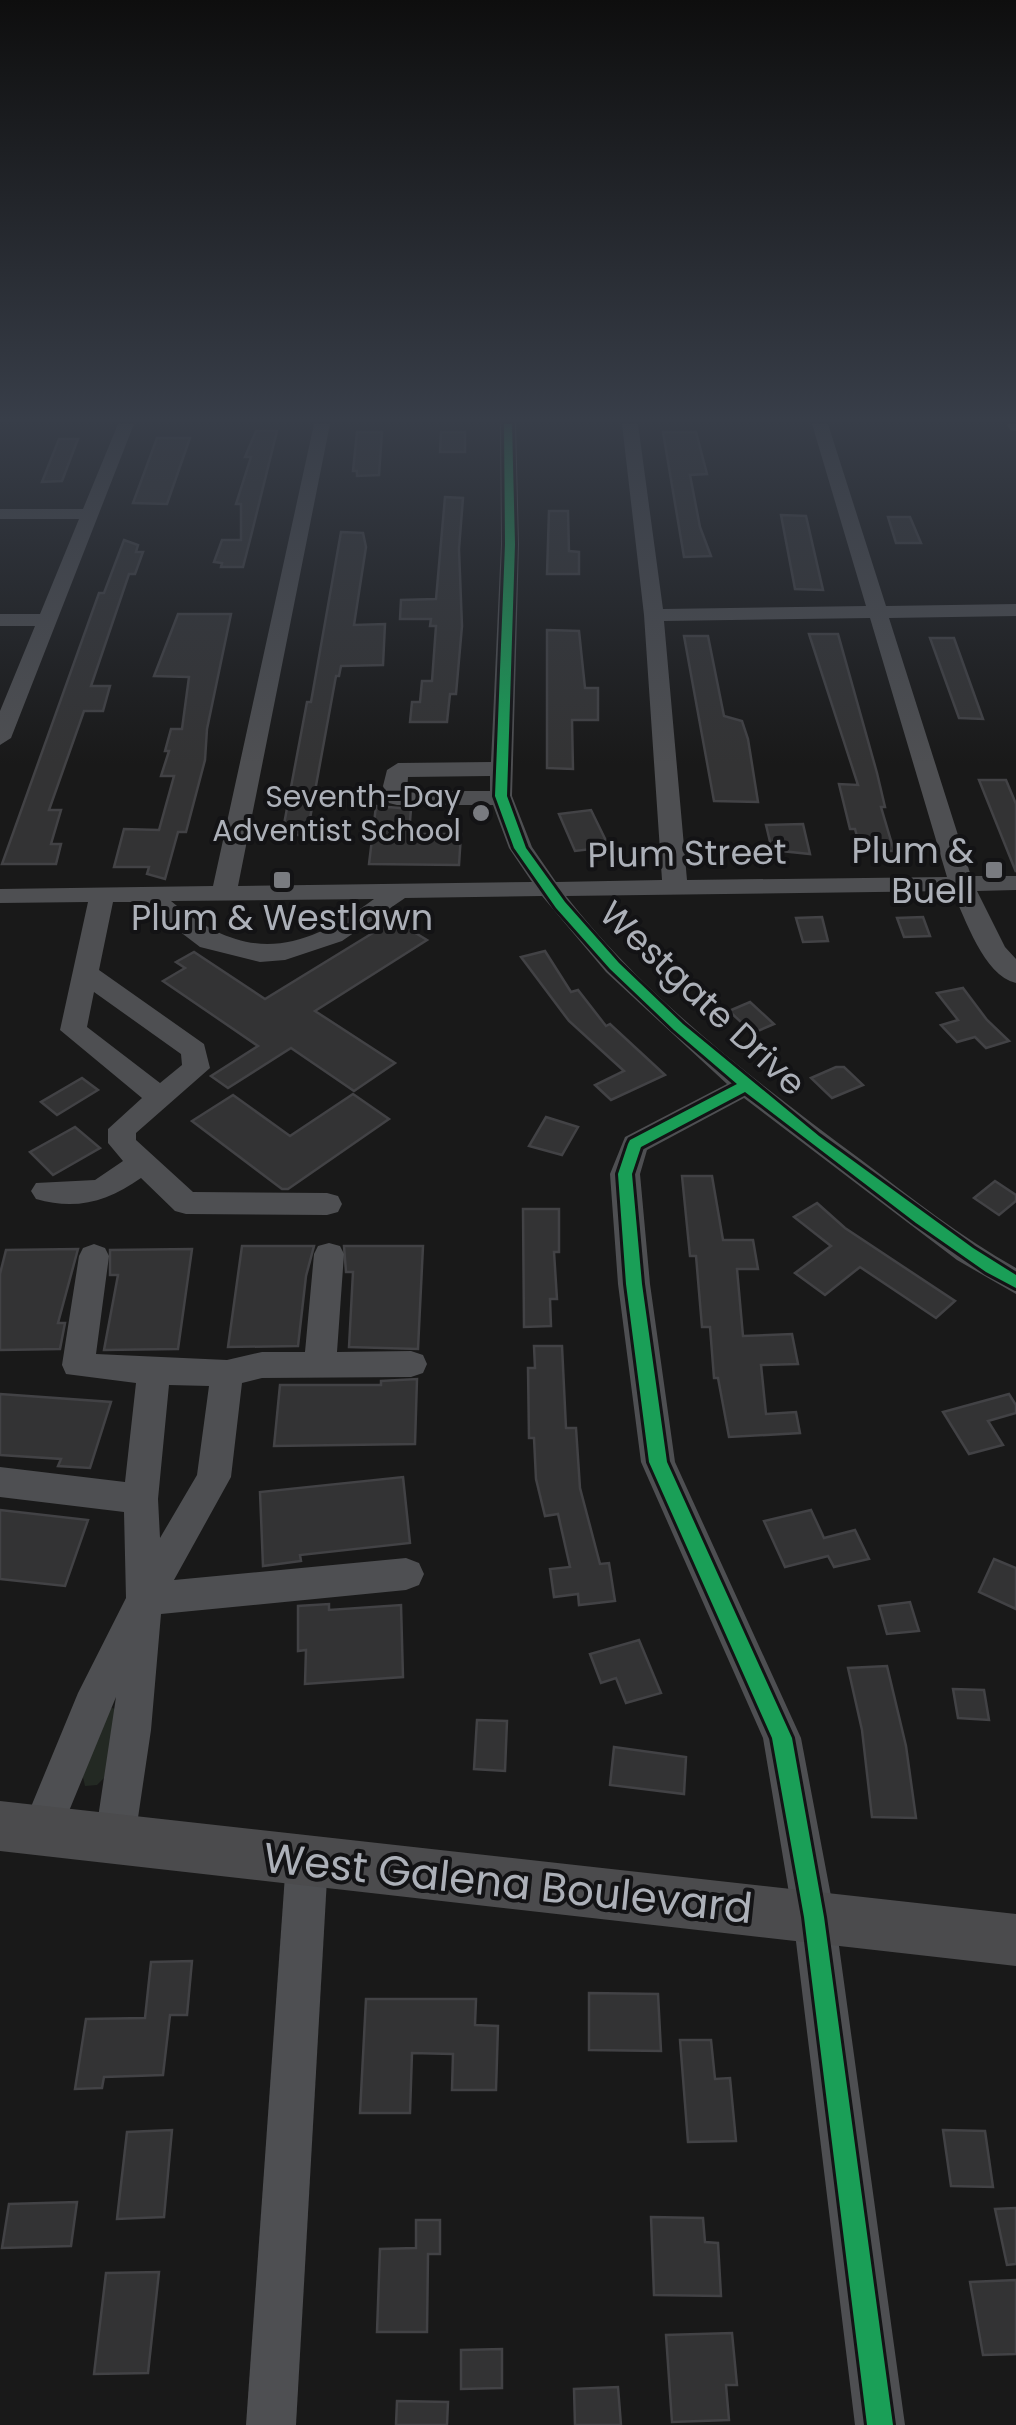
<svg xmlns="http://www.w3.org/2000/svg" width="1016" height="2425" font-family="Poppins,sans-serif">
<style>
.green{fill:#232923}
.building{fill:#333334;stroke:#424245;stroke-width:2.5}
.lines{fill:none;stroke-linecap:round;stroke-linejoin:round}
.minor{fill:#4e4f52;fill-rule:evenodd}
.major{fill:#4b4b4d;fill-rule:evenodd}
.cycleway-casing{stroke:#131315;stroke-width:6}
.cycleway{fill:#1a9f57;fill-rule:evenodd}
.poi-dot{fill:#797b80;stroke:#131315;stroke-width:4}
.labels{text-anchor:middle;dominant-baseline:central;stroke-width:8;stroke-linejoin:round;paint-order:stroke}
.far-poi-label{font-size:30px;fill:#acb0b8;stroke:#131315;text-anchor:end}
.poi-label{font-size:35px;fill:#acb0b8;stroke:#131315;text-anchor:end}
.street-label{font-size:35px;fill:#acb0b8;stroke:#131315}
.near-street-label{font-size:42px;fill:#acb0b8;stroke:#131315}
</style>
<rect width="100%" height="100%" fill="#191919"/>
<path class="green" d="M111 1708 117 1709 120 1719 104 1778 97 1785 85 1786 82 1773Z"/>
<g class="building">
<path d="M256 431H277L250 540 243 567H221L222 563 214 562 222 540H241V504H236L251 457H245Z"/>
<path d="M357 432H382L379 475 357 476V471H353Z"/>
<path d="M441 432H465V452H440Z"/>
<path d="M663 432H696L707 474 690 475 700 527 711 556 684 557Z"/>
<path d="M157 438H190L167 504 133 503Z"/>
<path d="M59 439H78L62 481 42 482Z"/>
<path d="M445 497 463 498 459 549 462 626 456 694H450L447 722H410L412 702H420L422 681H432L436 626H430L431 619H400L401 600 436 599Z"/>
<path d="M549 511H568L569 551 579 552V574H547Z"/>
<path d="M781 515 806 516 823 590 795 589Z"/>
<path d="M888 517H910L921 543H896Z"/>
<path d="M341 532 363 533 366 547 354 625 385 624 383 665 341 666 339 676H336L307 835H282L307 702H311Z"/>
<path d="M124 540 138 545 136 552H143L135 574H129L91 686H110L103 711H84L49 810H61L51 844H61L56 864H2L99 593H104Z"/>
<path d="M178 614H231L207 729 205 760 186 832H178L165 879 147 874 149 867H114L124 829 159 830 174 776H161L169 751H165L171 729H182L189 677 154 676Z"/>
<path d="M547 630 579 631 585 688H598V720H572L573 769 547 768Z"/>
<path d="M809 634H838L877 773 885 807H881L894 851H861L855 829H850L839 784 858 785Z"/>
<path d="M684 636H708L724 716 742 721 748 739 758 802 714 801Z"/>
<path d="M930 638H954L983 719 959 718Z"/>
<path d="M979 780H1006L1016 804V872Z"/>
<path d="M376 806 411 809 409 834H461L459 865 369 864Z"/>
<path d="M591 810 609 847 575 851 559 814Z"/>
<path d="M803 824 810 854 772 850 766 825Z"/>
<path d="M822 917 828 941 803 942 796 918Z"/>
<path d="M923 917 930 936 904 937 897 918Z"/>
<path d="M394 920 427 940 315 1011 395 1063 354 1091 291 1048 228 1088 211 1076 258 1046 163 981 185 968 176 962 194 952 265 999Z"/>
<path d="M545 951 571 992 578 990 606 1026 610 1024 665 1075 611 1100 595 1085 624 1071 569 1021 521 957Z"/>
<path d="M963 988 987 1020 1009 1041 986 1048 975 1037 957 1042 941 1025 958 1020 937 993Z"/>
<path d="M750 1002 774 1024 753 1033 729 1011Z"/>
<path d="M836 1067H844L863 1085 832 1098 811 1078Z"/>
<path d="M82 1078 98 1090 57 1115 41 1102Z"/>
<path d="M353 1094 389 1119 288 1189H282L192 1121 233 1095 290 1136Z"/>
<path d="M546 1117 578 1127 562 1155 529 1146Z"/>
<path d="M75 1127 100 1148 53 1175 30 1152Z"/>
<path d="M682 1176H712L723 1240H753L758 1269H737L743 1336 792 1334 798 1364 761 1365 766 1414 796 1412 800 1433 729 1437 718 1378H714L710 1327H702L696 1256H690Z"/>
<path d="M995 1181 1016 1195V1201L999 1215 974 1198Z"/>
<path d="M817 1203 845 1228 955 1301 936 1318 860 1267 825 1295 795 1273 831 1246 794 1217Z"/>
<path d="M523 1209H559V1252H554L557 1299H550L551 1326 524 1327Z"/>
<path d="M242 1246H314L306 1276 298 1346 228 1347Z"/>
<path d="M344 1246H423L418 1349 349 1347 353 1272H346Z"/>
<path d="M78 1249 58 1323H65L60 1349 0 1350V1274L6 1250Z"/>
<path d="M192 1249 178 1349 104 1350 118 1275H110V1250Z"/>
<path d="M534 1346H562L566 1428H576L580 1488 600 1564 609 1563 615 1601 579 1605 578 1594 554 1597 550 1569 570 1567 558 1514 545 1516 536 1479 534 1438H529L528 1368H535Z"/>
<path d="M417 1379 415 1444 274 1446 280 1385H381V1381Z"/>
<path d="M0 1394 111 1402 90 1468 58 1466 61 1459 0 1455Z"/>
<path d="M1009 1394 1016 1405V1413L988 1421 1003 1445 969 1454 943 1412Z"/>
<path d="M403 1477 410 1543 300 1555 301 1561 263 1566 260 1492Z"/>
<path d="M0 1510 88 1520 65 1586 0 1579Z"/>
<path d="M811 1510 824 1538 855 1530 869 1559 834 1567 828 1556 785 1567 764 1521Z"/>
<path d="M994 1559 1016 1568V1609L979 1592Z"/>
<path d="M910 1602 919 1631 887 1634 879 1606Z"/>
<path d="M329 1604V1610L401 1605 403 1677 305 1684 306 1650 298 1651V1606Z"/>
<path d="M639 1640 661 1693 626 1703 616 1678 601 1683 590 1654Z"/>
<path d="M887 1666 906 1746 916 1818 872 1817 862 1730 848 1668Z"/>
<path d="M953 1689 984 1690 989 1720 958 1718Z"/>
<path d="M477 1720 507 1721 505 1771 474 1769Z"/>
<path d="M614 1747 686 1757 684 1794 610 1785Z"/>
<path d="M192 1961 187 2015H170L163 2075 104 2077 102 2088 75 2089 86 2019 145 2018 151 1962Z"/>
<path d="M589 1993 658 1994 661 2051 589 2050Z"/>
<path d="M366 1999H476L475 2025 498 2026 496 2090H452L453 2054 412 2053 410 2113H360Z"/>
<path d="M680 2040H711L715 2079 730 2078 736 2141 688 2142Z"/>
<path d="M172 2130 164 2217 117 2219 127 2132Z"/>
<path d="M943 2130 985 2131 993 2187 951 2186Z"/>
<path d="M77 2202 71 2246 2 2248 9 2204Z"/>
<path d="M1016 2208V2264L1007 2265 995 2209Z"/>
<path d="M651 2217 703 2218 705 2242 718 2243 721 2296 654 2295Z"/>
<path d="M416 2220H440V2254H428L427 2332H377L380 2249 416 2248Z"/>
<path d="M159 2272 148 2373 94 2374 106 2273Z"/>
<path d="M1016 2280V2354L983 2355 970 2282Z"/>
<path d="M732 2333 737 2385H726L729 2420 672 2422 666 2335Z"/>
<path d="M502 2349V2388L461 2389V2350Z"/>
<path d="M618 2387 621 2425H575L574 2389Z"/>
<path d="M397 2401 448 2402 447 2425H396Z"/>
</g>
<g class="lines">
<g class="minor">
<path d="M118 424H134L11 738 0 745V711L35 626H0V614H40L79 519H0V509H83Z"/>
<path d="M314 424H330L238 886 532 882 509 848 493 805H397L389 803 383 786 387 770 398 763 491 762 501 544 500 424H516L519 544 512 796 532 847 556 882 662 880 644 615 622 424H638L663 609 866 606 812 424H828L886 606 1016 604V616L889 618 971 876H1016V890L977 891 1005 947 1016 959V983C983 975 966 919 952 891L566 896C646 999 757 1082 860 1159 910 1197 961 1237 1016 1268V1294L957 1260 744 1098 647 1150 640 1174 650 1284 675 1462 801 1738 835 1917 905 2425H855L793 1917 763 1738 641 1462 618 1284 610 1174 625 1137 727 1084 606 972 542 896 405 898 342 941 285 960 260 962 200 947 141 902H113L99 970 204 1044 210 1068 136 1133V1140L193 1192 327 1193 338 1196 342 1204 338 1212 327 1215 186 1214 175 1211 141 1178C108 1201 77 1211 36 1199L31 1191 36 1183 95 1180 123 1161 108 1143V1129L142 1098 60 1030 88 902 0 903V889L213 886ZM870 618 947 877 687 880 664 621ZM490 776V791H407L408 777ZM374 899C299 954 245 963 171 901ZM94 992 181 1054 182 1065 160 1083 87 1027Z"/>
<path d="M1007 424H1016V431L1010 430Z"/>
<path d="M329 1243 340 1246 344 1254 337 1352 411 1351 423 1355 427 1364 423 1373 411 1377 262 1378 242 1383 231 1477 174 1580 406 1558 419 1563 424 1574 419 1585 406 1590 161 1614 151 1730 135 1838 129 1852 115 1858 101 1852 95 1838 116 1697 55 1845 41 1851 27 1845 21 1831 78 1693 126 1598 124 1512 0 1497V1467L125 1482 136 1383 66 1374 62 1365 79 1256 83 1248 94 1244 105 1248 109 1256 96 1354 227 1360 262 1352H305L314 1254 318 1246ZM169 1385 209 1386 197 1475 160 1538 158 1499Z"/>
<path d="M307 1840 322 1846 328 1861 296 2425H246L286 1861 292 1846Z"/>
</g>
<path class="major" d="M0 1801 1016 1914V1966L0 1851Z"/>
<g class="cycleway-casing">
<path id="cycleway" d="M504 424H512L515 544 507 796 526 848 565 902 619 963 683 1024 819 1136 973 1248 1016 1275V1288L986 1272 916 1223 745 1092 641 1147 632 1174 642 1284 667 1462 792 1738 824 1917 893 2425H867L804 1917 772 1738 649 1462 626 1284 618 1174 628 1144 630 1140 737 1084 674 1030 610 969 556 908 514 848 495 796 505 544Z"/>
</g>
<use href="#cycleway" class="cycleway"/>
</g>
<linearGradient id="sky" x2="0" y2="1"><stop stop-color="#0e0e0e"/><stop offset="0.55" stop-color="#383e49"/><stop offset="1" stop-color="#383e49" stop-opacity="0"/></linearGradient>
<rect width="1016" height="764" fill="url(#sky)"/>
<g class="poi-dot">
<circle cx="481" cy="813" r="10"/>
<rect x="984" y="860" width="20" height="20" rx="5"/>
<rect x="272" y="870" width="20" height="20" rx="5"/>
</g>
<g class="labels">
<g class="far-poi-label">
<text x="461" y="796">Seventh-Day<tspan x="461" dy="34">Adventist School</tspan></text>
</g>
<g class="poi-label">
<text x="974" y="850">Plum &amp;<tspan x="974" dy="40">Buell</tspan></text>
<text x="282" y="917" text-anchor="middle">Plum &amp; Westlawn</text>
</g>
<g class="street-label">
<text transform="translate(687 853) rotate(-1)">Plum Street</text>
<text transform="translate(703 998) rotate(43)">Westgate Drive</text>
</g>
<g class="near-street-label">
<text transform="translate(508 1883) rotate(6)">West Galena Boulevard</text>
</g>
</g>
</svg>
